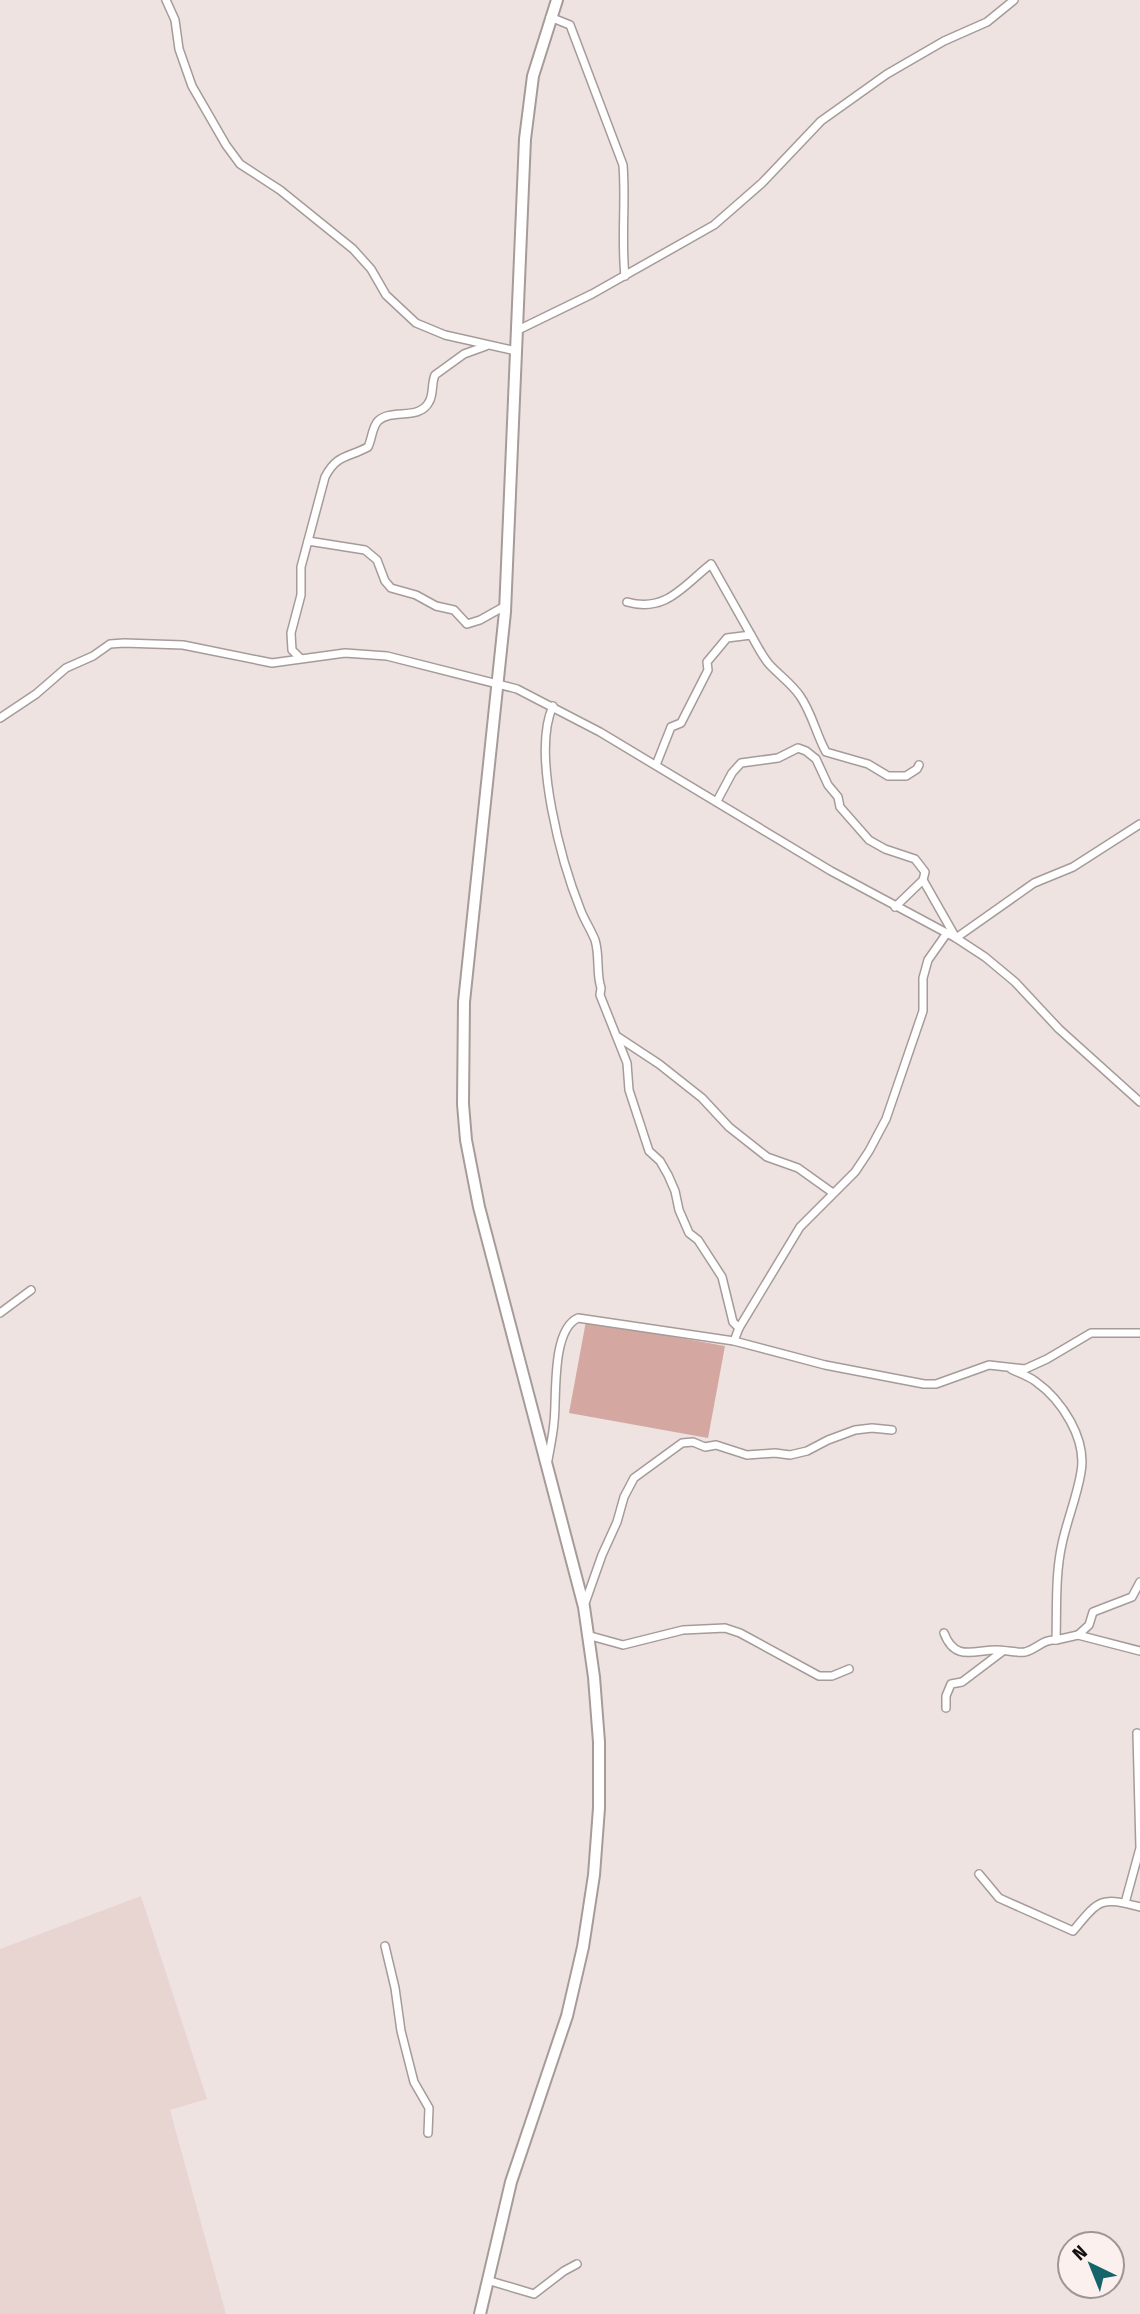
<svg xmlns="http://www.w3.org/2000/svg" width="1140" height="2314" font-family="'Fira Sans Condensed',sans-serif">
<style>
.built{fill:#e8d5d1}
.green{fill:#d4a8a1}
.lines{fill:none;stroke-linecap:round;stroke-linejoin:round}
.minor-casing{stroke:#a59b99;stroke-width:10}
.secondary-casing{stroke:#a59b99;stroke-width:14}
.minor{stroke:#fff;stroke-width:7}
.secondary{stroke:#fff;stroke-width:10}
</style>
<rect width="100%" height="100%" fill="#eee3e0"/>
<path class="built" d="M141 1896 207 2099 170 2110 226 2314H0V1949Z"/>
<path class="green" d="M586 1321 725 1346 708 1438 569 1413Z"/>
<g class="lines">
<g class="minor-casing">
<g id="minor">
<path d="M166 0 175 20 179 49 192 86 226 145 240 164 280 190 353 249 371 269 386 295 416 323 445 335 516 351"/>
<path d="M550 17 570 25 623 165C626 202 621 239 625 276"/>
<path d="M516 331 592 294 714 225 762 183 821 121 887 74 944 41 987 22 1014 0"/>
<path d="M308 541 365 550 377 560 385 581 391 588 416 595 436 606 454 610 467 624 480 620 505 606"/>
<path d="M627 602C666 613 683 586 711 564L751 635"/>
<path d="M300 658 292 650 291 633 301 595V567L325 477C337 454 348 458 368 447 372 439 372 427 378 421 391 408 419 421 429 402 434 394 431 384 435 375L464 354 486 346"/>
<path d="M553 706C531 753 562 864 581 911 585 921 591 930 595 940 600 956 596 974 601 988L600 995 627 1063 629 1090 649 1151 660 1161 668 1175 675 1191 679 1210 689 1233 698 1240 722 1277 733 1322 739 1328"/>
<path d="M0 718 36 694 66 668 93 656 110 644 124 643 183 645 272 663 345 653 387 656 517 689 600 732 831 871 956 938 985 957 1015 982 1059 1029 1140 1102"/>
<path d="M656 765 671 727 681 723 708 670 707 662 727 638 751 635C757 645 762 656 769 664 779 675 792 684 800 696 812 713 816 734 826 752L868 764 888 776H906L917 769 919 765"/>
<path d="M717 801 732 773 741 763 778 758 798 748 806 751 816 759 828 785 838 797 840 807 869 840 885 849 915 859 925 872 923 880 895 907"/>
<path d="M923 880 956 938 1034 883 1073 867 1140 824"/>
<path d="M618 1037 659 1064 702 1098 729 1127 767 1157 798 1168 833 1193"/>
<path d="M0 1313 31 1290"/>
<path d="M734 1341 739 1328 800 1227 855 1172 869 1151 886 1119 923 1011V978L928 960 947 933"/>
<path d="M1011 1369C1019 1373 1028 1376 1035 1381 1062 1400 1087 1439 1081 1472 1077 1497 1067 1520 1062 1544 1055 1575 1057 1609 1056 1640L1078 1635 1140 1651"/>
<path d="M548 1460C550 1448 553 1435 554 1422 557 1397 551 1330 578 1318L734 1341 825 1365 924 1384H936L989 1365 1025 1369 1047 1359 1091 1333H1140"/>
<path d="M584 1606 602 1555 617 1522 624 1497 634 1478 682 1443 693 1442 705 1447 716 1445 747 1455 775 1453 790 1455 807 1451 828 1440 855 1430 872 1428 892 1430"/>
<path d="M944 1633C955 1662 974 1650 996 1650 1005 1650 1016 1653 1025 1652 1037 1649 1043 1639 1056 1640"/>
<path d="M587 1635 623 1645 683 1630 725 1628 740 1633 819 1676H832L849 1669"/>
<path d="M1078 1635 1089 1625 1093 1612 1132 1597 1140 1582"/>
<path d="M946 1708V1696L951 1684 962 1682 1003 1651"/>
<path d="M979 1874 999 1898 1073 1931C1099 1900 1100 1896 1140 1907"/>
<path d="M1125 1903 1140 1848 1137 1733"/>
<path d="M385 1946 395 1988 401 2031 414 2082 429 2108 428 2133"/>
<path d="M487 2280 534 2294 564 2271 577 2264"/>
</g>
</g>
<g class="secondary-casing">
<path id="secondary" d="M480 2314 511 2182 567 2016 583 1947 594 1875 599 1808V1742L594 1677 584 1607 479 1207 466 1140 463 1104 464 1002 505 612 525 139 533 76 557 0"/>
</g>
<use href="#minor" class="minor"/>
<use href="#secondary" class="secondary"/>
</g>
<g transform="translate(1091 2265) rotate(317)"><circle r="33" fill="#fbf0ee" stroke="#9e9694" stroke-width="2"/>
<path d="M0-5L12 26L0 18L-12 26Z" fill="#156469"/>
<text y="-10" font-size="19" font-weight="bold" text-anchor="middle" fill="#130f0e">N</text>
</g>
</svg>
